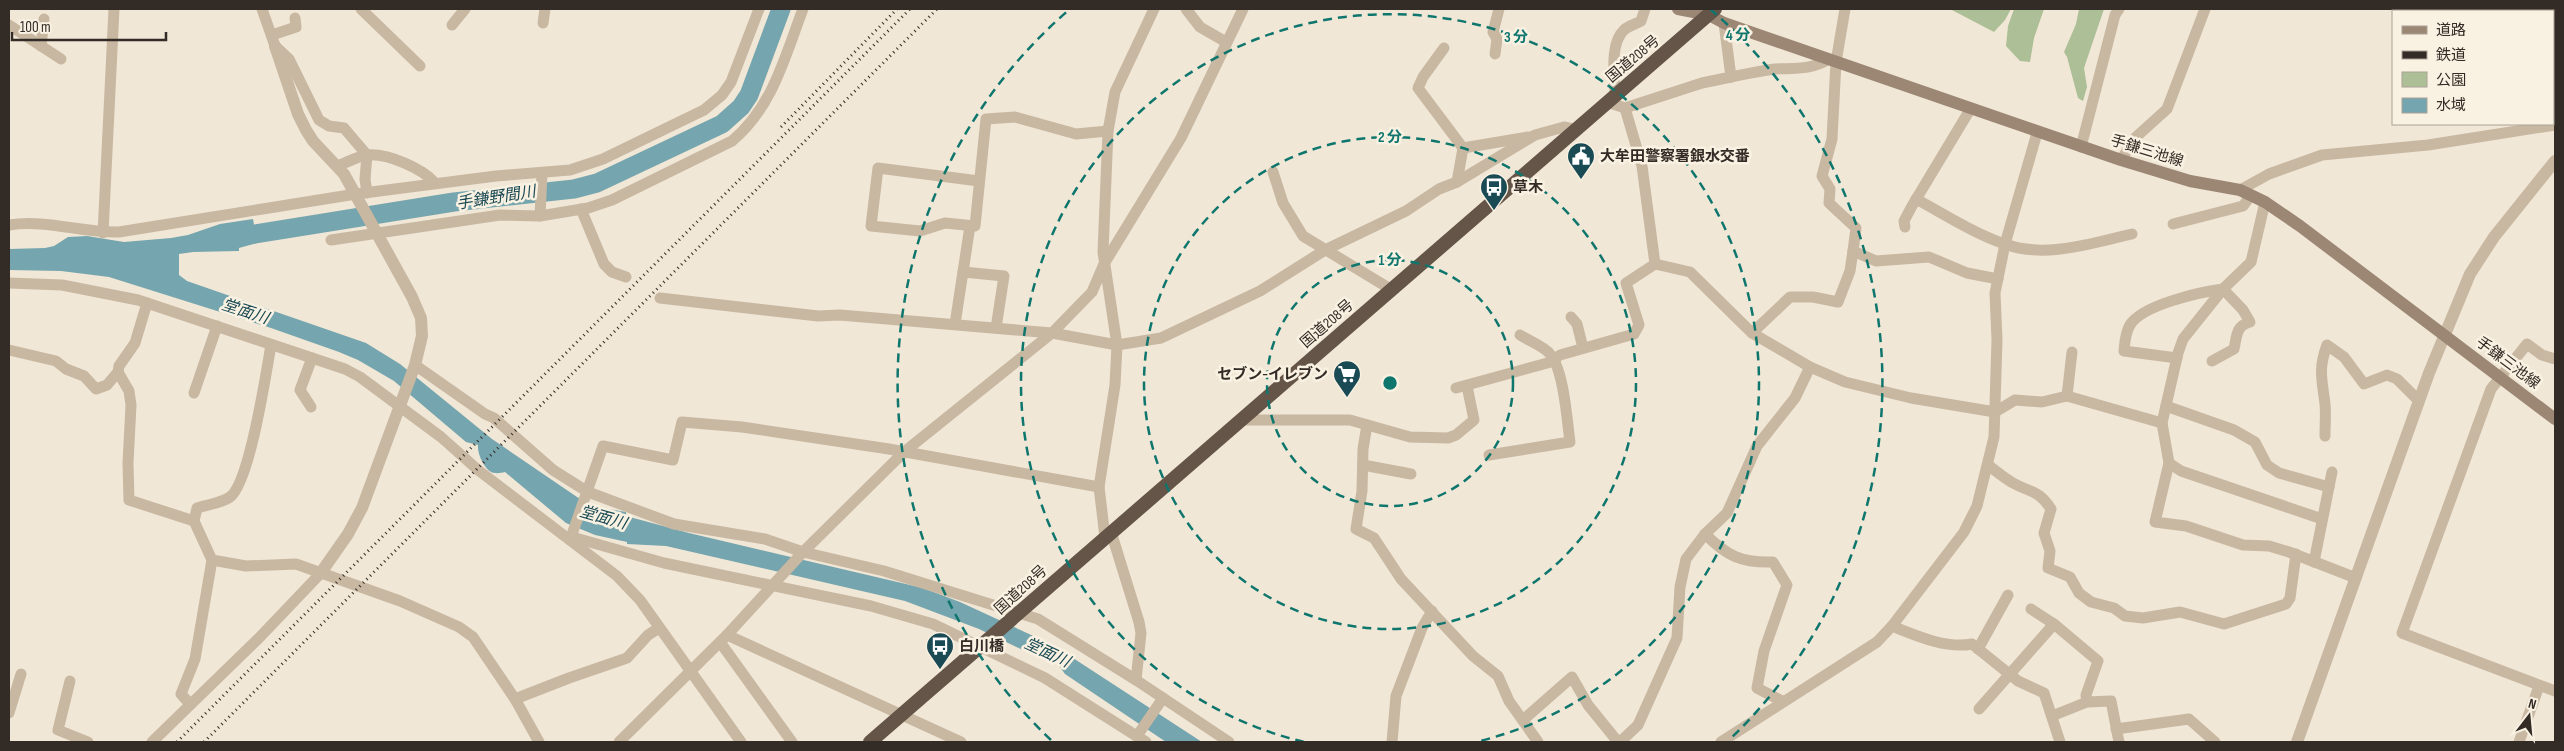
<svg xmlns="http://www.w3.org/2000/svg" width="2564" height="751" font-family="'Sofia Sans Condensed','Noto Sans JP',sans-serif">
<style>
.green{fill:#adbf96}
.water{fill:#75a5ae}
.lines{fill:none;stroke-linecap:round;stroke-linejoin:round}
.river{stroke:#75a5ae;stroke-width:19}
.minor{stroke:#c8b8a2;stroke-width:11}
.tertiary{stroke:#c8b8a2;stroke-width:12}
.secondary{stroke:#9c8774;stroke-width:12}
.trunk{stroke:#645548;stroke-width:14}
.rail{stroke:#332b25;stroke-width:3;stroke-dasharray:1 4;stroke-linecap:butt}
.ring{fill:none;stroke:#0f766e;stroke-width:2.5;stroke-dasharray:9 6}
.labels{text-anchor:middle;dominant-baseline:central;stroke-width:5;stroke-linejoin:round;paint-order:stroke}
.street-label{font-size:15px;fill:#332b25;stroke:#f9f1e2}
.poi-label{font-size:15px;font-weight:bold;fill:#332b25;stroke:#f9f1e2;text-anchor:start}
.water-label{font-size:16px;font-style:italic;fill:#1a4a54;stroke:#f9f1e2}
.centre{fill:#0f766e;stroke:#f9f1e2;stroke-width:2.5}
.ring-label{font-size:15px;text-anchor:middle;font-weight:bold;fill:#0f766e;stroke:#f9f1e2;stroke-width:5;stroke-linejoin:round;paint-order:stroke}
</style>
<rect width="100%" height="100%" fill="#f1e7d6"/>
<g class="green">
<path d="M1950 9H2011L2005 20 1994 32Z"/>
<path d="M2014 9H2044L2034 38 2030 62 2020 61 2006 46 2008 26Z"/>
<path d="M2079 9H2104L2084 68 2087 87 2083 101 2078 98 2067 57 2064 52 2076 24Z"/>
</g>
<path class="water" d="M253 219 257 243 239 248V251L193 252 179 254V275L187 281 366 343 400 364 492 439 577 497 596 507 626 512V516L689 533 923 588 960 602 1053 645 1202 742H1166L1065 674 1057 663 1050 659 1031 654 979 629 905 601 666 546 627 544V542L595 535 566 523 505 472C501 473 495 474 491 472 484 468 477 453 478 445L466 442 394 381 358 360 339 352 271 328 109 277 61 271 9 270V249L45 248 54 246 68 237 87 236 124 242 171 238 188 235 220 224Z"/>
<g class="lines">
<path class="river" d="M230 238 454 202 574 189 597 183 722 124 741 107 749 95 781 9"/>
<g class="minor">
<path d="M262 9 275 46 289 59 319 120 329 126 344 128 367 155 365 179 367 193"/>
<path d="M361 9 420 66"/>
<path d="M1186 9 1200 27 1226 42"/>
<path d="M1845 9 1836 62 1832 139 1822 176 1830 189 1829 203 1856 228 1853 251"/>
<path d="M543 23 545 9"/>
<path d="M9 25 61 59"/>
<path d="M452 25 465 9"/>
<path d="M272 35 296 27 295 18"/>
<path d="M41 46 44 19"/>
<path d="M1444 48 1423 77 1418 88 1463 148 1457 182"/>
<path d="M1495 54 1497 39 1493 32 1499 9"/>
<path d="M1731 77C1746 74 1760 71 1775 69 1794 68 1812 70 1829 59"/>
<path d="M1615 95C1615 77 1609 44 1624 30 1628 26 1636 24 1641 21L1645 9"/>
<path d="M1607 102 1625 108 1702 83 1731 77 1724 23"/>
<path d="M1625 108 1642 166 1655 264"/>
<path d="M2081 147 2115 15 2119 9"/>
<path d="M1463 148 1528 137"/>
<path d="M2121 160 2136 137 2167 109 2205 9"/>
<path d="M337 166C346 163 358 156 367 155 387 153 422 168 435 183"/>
<path d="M1273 172 1283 203 1303 236 1392 290"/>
<path d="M979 181 878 168 871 226 920 231 945 223 975 226 986 119 1015 117 1076 134 1108 131"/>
<path d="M2240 190 2269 174 2322 155 2428 145 2555 125"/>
<path d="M1916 199C1944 214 1975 234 2005 244 2045 259 2092 243 2132 234"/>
<path d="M2265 202 2251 262 2223 289 2183 339 2178 353 2162 423 2169 463 2155 522 2186 526 2243 545 2269 546 2289 552 2356 578"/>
<path d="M581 209 604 264 612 272 626 277"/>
<path d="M540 216 542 173"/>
<path d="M2173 224 2243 206 2251 195"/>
<path d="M9 225C46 219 82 233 119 232L356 194 496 176 570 170 603 159 704 110 722 95 731 82 759 9"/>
<path d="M1905 227 1904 221 1912 206 1971 108"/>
<path d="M103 233 114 9"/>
<path d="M331 240 500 215 540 216 588 208 612 200 732 141C773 107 785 56 803 9"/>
<path d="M963 272 1004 276 996 328"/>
<path d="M9 283 62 285 138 300 345 369 360 377 441 437 478 470 617 576 640 600 741 742"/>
<path d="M660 298 818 316 840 315 1052 333 1117 345 1161 338 1260 291 1325 250 1406 211 1439 189 1457 182 1535 135 1564 127 1578 130"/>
<path d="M1571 317 1577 324 1583 348"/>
<path d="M955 324 970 226"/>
<path d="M1752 333 1790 297H1813L1838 302 1850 271 1853 251 1876 261 1929 257 1967 273 1998 279"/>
<path d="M9 350 56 361 66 369 84 376 96 389 107 385 118 372 119 366 135 343 147 303"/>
<path d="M2177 358 2124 351C2125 342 2125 333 2130 325 2142 305 2200 292 2223 289L2243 310 2250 322C2236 326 2237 335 2234 349L2212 361"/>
<path d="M2555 359 2542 355 2527 344 2491 389 2402 633 2555 691"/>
<path d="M415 365 485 414 494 418 553 470 588 492 674 524 765 539 803 552 884 571 1038 619 1136 680 1229 742"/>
<path d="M118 372 129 391 131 405 128 463 129 500 194 521"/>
<path d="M1456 388 1551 362 1560 355 1634 334 1639 325 1626 283 1655 264 1690 272 1752 333 1810 367 1845 382 1911 398 1995 412 2015 400 2042 402 2067 396 2162 423"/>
<path d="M194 393 217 326"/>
<path d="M2067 396 2072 352"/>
<path d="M2166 406 2234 430 2255 442 2267 465 2279 473 2329 487"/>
<path d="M311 407 300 390 312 358"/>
<path d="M1240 420H1350L1410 437 1448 438 1456 435 1474 420 1467 386"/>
<path d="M1367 425 1363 449 1362 491 1356 529 1374 538 1401 579 1473 656 1498 676 1509 701 1538 742"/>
<path d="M2325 436C2325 425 2326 414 2325 404 2322 379 2318 369 2327 345L2344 357 2364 384 2387 375 2397 379 2419 401"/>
<path d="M1489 455 1570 442C1567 421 1564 370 1550 354 1544 346 1529 341 1520 335"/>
<path d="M2169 463 2181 471 2322 519"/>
<path d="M1363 465 1411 474"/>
<path d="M1988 465C1996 471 2004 478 2013 483 2031 493 2039 490 2051 509L2044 533 2050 551 2048 568 2070 577 2079 593 2091 602 2114 608 2125 616 2143 618 2180 612 2224 624 2286 604 2290 598 2296 554"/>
<path d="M1111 532 1139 622 1141 633 1136 680"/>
<path d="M1705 534C1727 556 1741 563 1773 562L1787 585 1764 651 1757 688 1782 701"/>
<path d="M572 537 664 563 871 606 933 624 1045 678 1146 742"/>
<path d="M1105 537 1099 487 1115 385 1117 345 1103 252 1108 131 1115 92 1154 9"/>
<path d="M570 540 603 446 673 460 682 422 742 427 889 449 1099 487"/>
<path d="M212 560 246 566 296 564 400 601 459 627 473 637 515 699 539 742"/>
<path d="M2314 562 2332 472"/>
<path d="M2031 609 2054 624 2098 661 2086 695 2087 702 2111 701 2119 742"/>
<path d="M1892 626C1917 636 1946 649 1972 644L2018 681 2044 693 2060 742"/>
<path d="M727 635 961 742"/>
<path d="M720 642 792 742"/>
<path d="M1978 649 2008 595"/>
<path d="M70 681 58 730 88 742"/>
<path d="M515 699 569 678 627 658 648 635 659 628"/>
<path d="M190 704 181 694 195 659 212 560 194 521 197 508C206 505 222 503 230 497 250 482 266 373 271 345"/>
<path d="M1979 709 2054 624"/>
<path d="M9 713 21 674"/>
<path d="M2052 716 2087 702"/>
<path d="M1523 720 1572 677 1588 705 1618 742"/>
<path d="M2116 729 2189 719 2215 742"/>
<path d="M1137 736 1163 698"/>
<path d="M152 742 259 638 320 574"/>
<path d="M619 742 727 635 803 552 904 452 1052 333 1092 292 1104 264 1181 138 1243 9"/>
<path d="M1392 742 1396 696 1422 628 1432 611"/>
<path d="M1620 742 1638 725 1677 638 1680 587 1686 559 1705 534 1727 513 1757 446 1795 398 1810 367"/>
<path d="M1721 742 1877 642 1892 626 1964 532 1977 506 1994 437 1997 340 1995 293 2005 244 2037 133"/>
<path d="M2519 742 2539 686"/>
</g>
<g class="tertiary">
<path d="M275 46 298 114 306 130 313 141 344 174 412 297 421 318 422 336 415 365 362 508 348 534 320 574"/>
<path d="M2297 742 2429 373 2470 274 2494 237 2555 161"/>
</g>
<path class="secondary" d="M1678 9 1709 15 1724 23 2121 160 2190 181 2240 190 2265 202 2300 226 2555 419"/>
<path class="trunk" d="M870 742 1715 9"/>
<g class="rail">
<path d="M781 127 897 9"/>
<path d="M177 742 910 9"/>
<path d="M204 742 937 9"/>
</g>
</g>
<g class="ring">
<circle cx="1390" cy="383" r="123"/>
<circle cx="1390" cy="383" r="246"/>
<path d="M1304 742A369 369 0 1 1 1476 742"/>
<path d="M1051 740A492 492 0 0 1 1070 9M1710 9A492 492 0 0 1 1729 740"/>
</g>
<defs>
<g id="civic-pin" transform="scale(1.4375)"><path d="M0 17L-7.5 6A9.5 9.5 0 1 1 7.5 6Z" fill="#1a4a54" stroke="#f9f1e2"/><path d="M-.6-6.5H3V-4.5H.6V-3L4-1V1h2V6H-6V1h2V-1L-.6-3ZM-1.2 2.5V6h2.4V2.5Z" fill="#fff"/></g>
<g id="bus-pin" transform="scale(1.4375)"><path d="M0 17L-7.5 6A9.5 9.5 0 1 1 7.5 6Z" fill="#1a4a54" stroke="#f9f1e2"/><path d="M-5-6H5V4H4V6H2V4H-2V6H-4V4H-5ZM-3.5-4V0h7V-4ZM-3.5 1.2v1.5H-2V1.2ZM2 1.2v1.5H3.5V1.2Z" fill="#fff"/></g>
<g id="supermarket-pin" transform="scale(1.4375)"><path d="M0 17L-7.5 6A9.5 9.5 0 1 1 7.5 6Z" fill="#1a4a54" stroke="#f9f1e2"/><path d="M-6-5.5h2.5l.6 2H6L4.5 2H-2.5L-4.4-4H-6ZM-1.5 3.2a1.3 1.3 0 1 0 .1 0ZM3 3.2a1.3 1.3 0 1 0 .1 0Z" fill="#fff"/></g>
</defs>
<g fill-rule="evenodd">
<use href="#civic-pin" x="1581" y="156"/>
<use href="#bus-pin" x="1494" y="187"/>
<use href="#supermarket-pin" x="1347" y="374"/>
<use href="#bus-pin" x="940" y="646"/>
</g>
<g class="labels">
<g class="street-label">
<text transform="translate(1633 59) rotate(-40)">国道208号</text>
<text transform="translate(2147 151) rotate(17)">手鎌三池線</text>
<text transform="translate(1327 324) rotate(-41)">国道208号</text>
<text transform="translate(2508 363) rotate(37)">手鎌三池線</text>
<text transform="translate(1021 590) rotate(-42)">国道208号</text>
</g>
<g class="poi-label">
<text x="1600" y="156">大牟田警察署銀水交番</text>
<text x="1513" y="187">草木</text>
<text x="1328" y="374" text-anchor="end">セブン-イレブン</text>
<text x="959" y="646">白川橋</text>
</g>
<g class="water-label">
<text transform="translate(496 198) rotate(-9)">手鎌野間川</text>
<text transform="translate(245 312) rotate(18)">堂面川</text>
<text transform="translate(603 518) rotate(16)">堂面川</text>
<text transform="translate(1047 653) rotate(25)">堂面川</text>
</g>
</g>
<circle cx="1390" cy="383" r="8" class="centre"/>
<g class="ring-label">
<text x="1738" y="40">4 分</text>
<text x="1516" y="42">3 分</text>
<text x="1390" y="142">2 分</text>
<text x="1390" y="265">1 分</text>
</g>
<rect width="2564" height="751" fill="none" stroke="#332b25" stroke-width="20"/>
<rect x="2392" y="10" width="162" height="115" fill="#f9f1e2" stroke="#aaa296"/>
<rect x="2402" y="26" width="25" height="8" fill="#9c8774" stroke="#aaa296"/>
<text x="2436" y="35" font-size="15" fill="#332b25">道路</text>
<rect x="2402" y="51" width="25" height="8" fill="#332b25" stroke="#aaa296"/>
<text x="2436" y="60" font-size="15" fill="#332b25">鉄道</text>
<rect x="2402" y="72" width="25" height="15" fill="#adbf96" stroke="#aaa296"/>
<text x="2436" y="85" font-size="15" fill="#332b25">公園</text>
<rect x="2402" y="98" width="25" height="15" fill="#75a5ae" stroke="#aaa296"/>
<text x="2436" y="110" font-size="15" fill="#332b25">水域</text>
<g transform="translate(2529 716) rotate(16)" stroke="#f9f1e2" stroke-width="4" paint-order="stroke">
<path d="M0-4L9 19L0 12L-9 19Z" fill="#332b25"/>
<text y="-8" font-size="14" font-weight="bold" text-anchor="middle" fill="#332b25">N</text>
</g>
<path d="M12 32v8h154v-8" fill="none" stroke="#332b25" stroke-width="2.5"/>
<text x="20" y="32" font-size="15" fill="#332b25" stroke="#f9f1e2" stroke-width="4" paint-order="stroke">100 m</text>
</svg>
